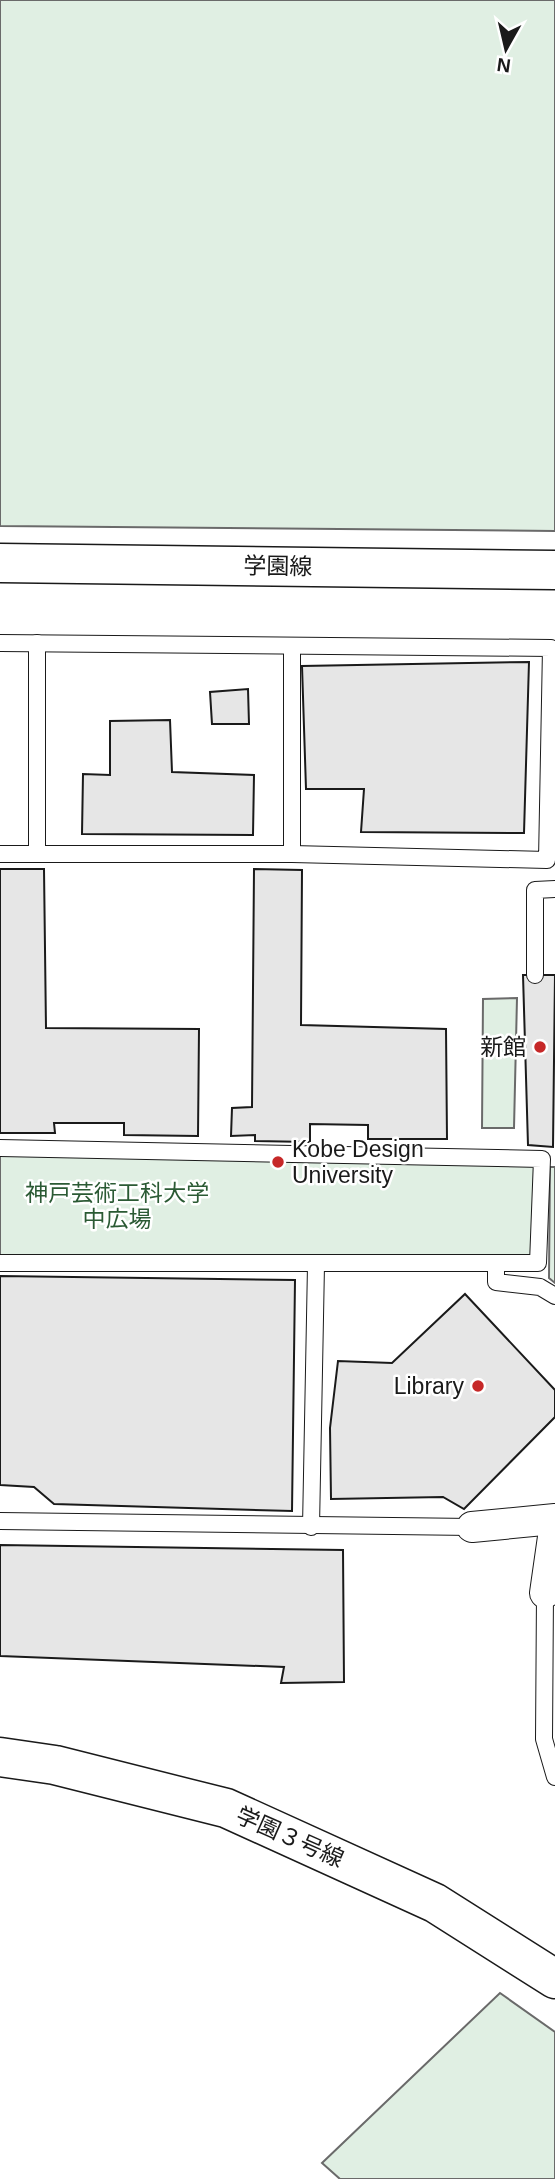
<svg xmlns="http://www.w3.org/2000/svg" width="555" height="2179" font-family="Arial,'Noto Sans JP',sans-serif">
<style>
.green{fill:#e0efe3;stroke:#6a6a6a;stroke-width:2}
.building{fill:#e6e6e6;stroke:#1a1a1a;stroke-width:2}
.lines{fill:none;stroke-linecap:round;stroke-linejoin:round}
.service-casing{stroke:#1a1a1a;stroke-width:18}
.minor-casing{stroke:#1a1a1a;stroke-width:32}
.tertiary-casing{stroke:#1a1a1a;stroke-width:41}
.service{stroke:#fff;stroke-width:16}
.minor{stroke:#fff;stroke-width:30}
.tertiary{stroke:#fff;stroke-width:38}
.poi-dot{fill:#c62828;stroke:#fff;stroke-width:2.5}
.labels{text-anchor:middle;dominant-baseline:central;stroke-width:5;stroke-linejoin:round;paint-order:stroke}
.street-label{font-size:23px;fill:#1a1a1a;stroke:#fff}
.poi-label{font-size:23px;fill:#1a1a1a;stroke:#fff;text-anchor:end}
.park-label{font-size:23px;fill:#2b5a34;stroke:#fff}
</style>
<rect width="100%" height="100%" fill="#fff"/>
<g class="green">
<path d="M0 0H555V531L0 526Z"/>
<path d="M517 998 514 1128H482L483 999Z"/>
<path d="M0 1148 542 1159 538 1263 0 1262Z"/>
<path d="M550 1167H555V1283L549 1278Z"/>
<path d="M500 1993 555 2032V2179H340L322 2163Z"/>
</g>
<g class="building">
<path d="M529 662 524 833 361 832 364 789H306L302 666Z"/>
<path d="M248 689 249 724H212L210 692Z"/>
<path d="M170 720 172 772 254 775 253 835 82 834 83 774 110 775V721Z"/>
<path d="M0 869H44L46 1028 199 1029 198 1136 124 1135V1123H54L55 1133H0Z"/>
<path d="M254 869 302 870 301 1025 446 1029 447 1139H368V1125L310 1124V1142L255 1141V1135L231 1136 232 1108 252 1107Z"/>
<path d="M523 975H555L553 1147 528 1145Z"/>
<path d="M0 1276 295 1280 292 1511 54 1504 34 1487 0 1485Z"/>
<path d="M465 1294 555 1390V1417L464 1509 443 1497 331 1499 330 1428 338 1361 392 1363Z"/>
<path d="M0 1545 343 1550 344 1682 281 1683 284 1667 0 1656Z"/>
</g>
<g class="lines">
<g class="service-casing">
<g id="service">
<path d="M0 643 551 648 547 860 292 854H0"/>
<path d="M37 643V854"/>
<path d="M292 854V646"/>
<path d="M535 975V890L555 889"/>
<path d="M0 1148 542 1159 538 1263H0"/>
<path d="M496 1263V1282L540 1287 555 1296"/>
<path d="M0 1521 472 1527"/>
<path d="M311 1527 316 1265"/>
<path d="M545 1593 544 1739 555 1777"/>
</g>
</g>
<g class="minor-casing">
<g id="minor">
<path d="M472 1527 555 1519"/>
<path d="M545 1593 555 1523"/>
</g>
</g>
<g class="tertiary-casing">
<g id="tertiary">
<path d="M0 563 555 570"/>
<path d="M0 1757 55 1765 226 1808 435 1903 555 1979"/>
</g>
</g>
<use href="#service" class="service"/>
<use href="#minor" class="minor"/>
<use href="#tertiary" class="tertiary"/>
</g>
<g class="poi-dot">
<circle cx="540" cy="1047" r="7"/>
<circle cx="278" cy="1162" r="7"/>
<circle cx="478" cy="1386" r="7"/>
</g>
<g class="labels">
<g class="street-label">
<text transform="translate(278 566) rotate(1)">学園線</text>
<text transform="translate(290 1837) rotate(24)">学園３号線</text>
</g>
<g class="poi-label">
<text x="526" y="1047">新館</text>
<text x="292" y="1149" text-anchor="start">Kobe Design<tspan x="292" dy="26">University</tspan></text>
<text x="464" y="1386">Library</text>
</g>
<g class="park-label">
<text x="117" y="1193">神戸芸術工科大学<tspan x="117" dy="26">中広場</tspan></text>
</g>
</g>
<g transform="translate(506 49) rotate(188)" stroke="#ffffff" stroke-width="5" paint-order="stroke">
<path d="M0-5L12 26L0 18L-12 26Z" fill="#1a1a1a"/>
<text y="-10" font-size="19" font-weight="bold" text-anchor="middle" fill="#1a1a1a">N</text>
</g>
</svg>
